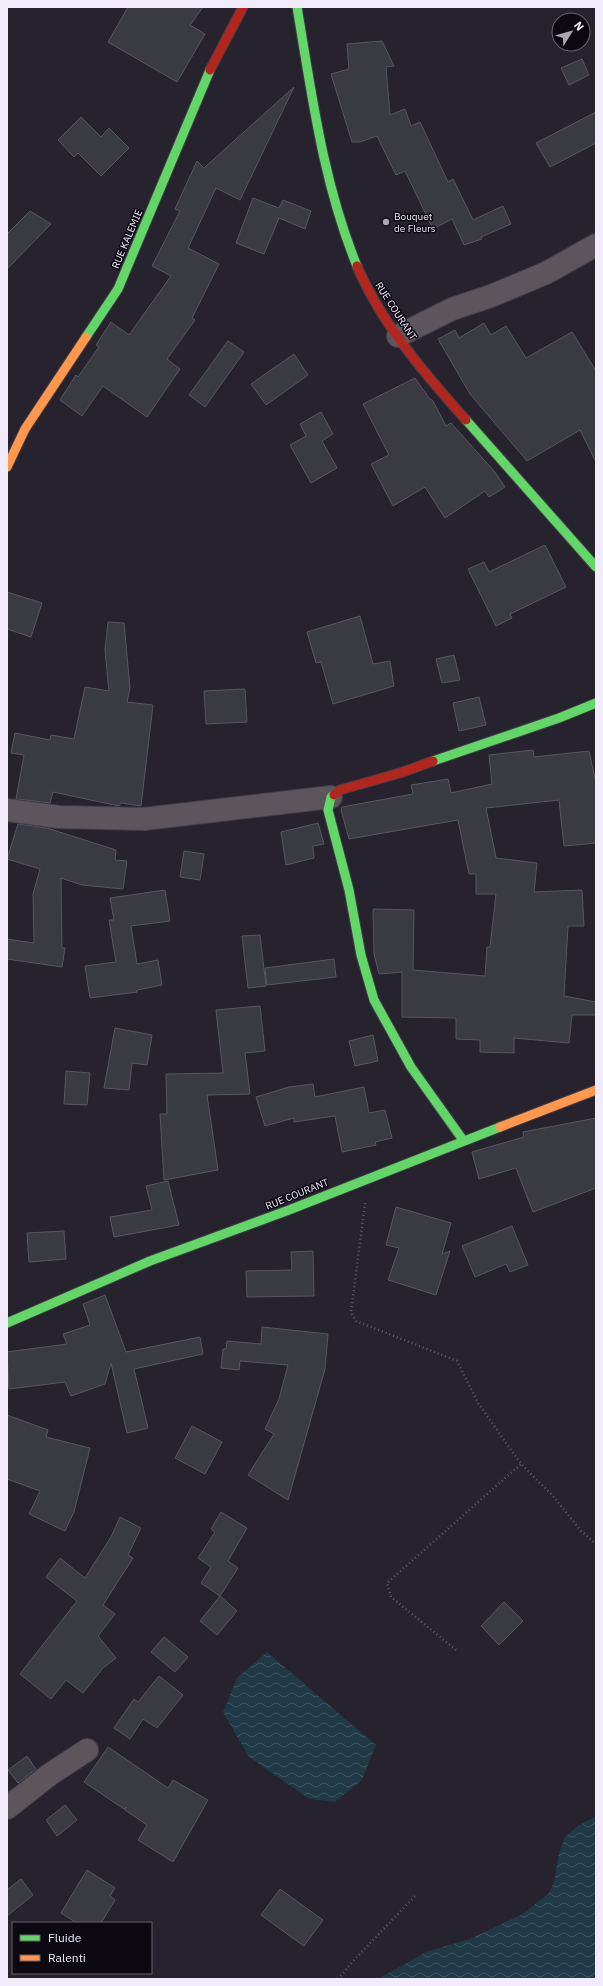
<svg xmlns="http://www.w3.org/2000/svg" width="603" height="1986" font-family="'IBM Plex Sans',sans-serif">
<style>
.water{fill:url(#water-waves)}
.building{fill:#3a3a43;stroke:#575762}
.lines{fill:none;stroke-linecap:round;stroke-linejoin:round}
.street-casing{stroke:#433f4a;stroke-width:24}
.fast-casing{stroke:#433f4a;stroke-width:11}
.slow-casing{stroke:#433f4a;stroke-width:11}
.jam-casing{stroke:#433f4a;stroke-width:11}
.path{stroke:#625b64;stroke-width:2.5;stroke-dasharray:1 3;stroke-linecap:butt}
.street{stroke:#5d555c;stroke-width:22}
.fast{stroke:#63d668;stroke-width:9}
.slow{stroke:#ff974d;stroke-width:9}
.jam{stroke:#b3261e;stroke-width:9}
.poi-dot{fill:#aaa5b3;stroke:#0d0913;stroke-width:1.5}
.labels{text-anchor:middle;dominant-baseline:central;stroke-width:3;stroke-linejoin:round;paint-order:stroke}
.poi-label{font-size:10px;fill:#f1ebfb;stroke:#0d0913;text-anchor:start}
.street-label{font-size:10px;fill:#f1ebfb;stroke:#0d0913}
</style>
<defs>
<pattern id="water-waves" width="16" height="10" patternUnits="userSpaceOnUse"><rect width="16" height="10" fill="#203946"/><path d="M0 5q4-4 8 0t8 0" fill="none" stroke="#415662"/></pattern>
</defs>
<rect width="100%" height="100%" fill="#26222e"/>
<g class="water">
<path d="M267 1652 376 1745 362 1780 335 1802 309 1799 249 1757 223 1712 237 1678Z"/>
<path d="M596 1816V1979H378L426 1952 472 1938 524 1913 549 1893 554 1882 559 1853 565 1837 579 1825Z"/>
</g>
<g class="building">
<path d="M128 7H203L190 25 205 34 177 82 108 42Z"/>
<path d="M382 41 394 66 386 67 390 115 405 109 411 126 420 122 448 182 453 179 473 220 503 206 511 224 481 237 482 239 464 245 452 219 433 229 405 171 396 175 377 136 360 142H352L331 74 349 69 347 44Z"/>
<path d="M582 59 589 75 569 85 561 68Z"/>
<path d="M294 87 240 200 216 188 188 248 219 264 192 318 195 320 167 359 180 369 147 417 103 386 82 416 60 400 76 375 78 377 99 347 96 345 111 322 129 335 171 276 152 266 180 211 175 209 197 161 204 168Z"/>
<path d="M596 112V143L550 167 536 143Z"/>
<path d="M81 117 101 137 109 128 129 148 101 176 78 153 74 157 58 140Z"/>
<path d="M253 198 279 208 283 200 311 211 305 229 279 218 264 254 236 243Z"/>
<path d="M30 211 51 224 7 269V234Z"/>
<path d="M484 323 491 335 506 326 526 358 572 332 596 371V462L580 430 527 461 470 394 438 339 455 330 459 338Z"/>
<path d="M228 341 244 352 205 407 189 395Z"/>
<path d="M294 354 308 375 266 405 251 384Z"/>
<path d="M415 378 429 398 433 401 446 426 451 423 494 471 505 487 489 497 485 491 445 518 425 487 393 506 371 464 389 455 363 404Z"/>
<path d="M321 412 333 434 322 441 337 468 311 483 290 445 306 436 300 424Z"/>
<path d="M545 545 566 587 510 614 512 618 496 626 468 569 484 562 489 572Z"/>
<path d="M7 592 42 603 31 637 7 629Z"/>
<path d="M360 616 373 664 390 661 394 686 333 704 321 662 316 663 307 632Z"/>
<path d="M108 622 124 623 130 688 127 702 153 705 141 806 121 803 119 806 53 792 50 803 16 799 24 755 11 753 15 733 50 740 51 735 74 739 85 687 109 691 105 650Z"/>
<path d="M454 655 460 680 442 683 436 659Z"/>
<path d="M245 689 247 722 206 724 204 691Z"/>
<path d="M479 697 486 725 459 731 453 703Z"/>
<path d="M533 750 534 757 589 751 596 783V843L564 846 559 800 486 808 496 858 537 863 534 892 582 890 584 926H568L564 996 596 1002V1015H572L569 1043 514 1038V1053L480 1052V1040L456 1039V1018L402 1017V972L379 974 374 954 373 909 414 910 413 970 485 976 487 947H490L496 894H476V874H469L458 820 349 839 341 810 342 807 413 794 411 785 448 779 451 793 492 784 489 755Z"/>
<path d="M318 823 324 844 313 846 314 858 286 865 281 832Z"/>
<path d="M18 824 47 828 116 850 115 860 127 861 123 889 82 885 61 878 62 948H65L62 967 7 959V939L34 943 33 894 40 869 7 859Z"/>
<path d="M184 851 204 854 200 880 180 877Z"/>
<path d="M165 890 170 921 131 926 137 964 158 960 162 985 137 990V992L90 998 85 966 116 962 109 920H114L110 898Z"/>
<path d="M260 935 266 986 248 988 242 936Z"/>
<path d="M334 959 336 977 267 985 265 968Z"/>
<path d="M260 1006 265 1051 245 1053 250 1094 207 1095 218 1170 164 1180 160 1114H167L166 1074 223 1073 216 1010Z"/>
<path d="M115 1028 152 1035 147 1065 132 1063 129 1090 104 1088Z"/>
<path d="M373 1035 378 1061 355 1066 349 1041Z"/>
<path d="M66 1071 90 1073 87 1105 64 1104Z"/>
<path d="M313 1084 315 1097 364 1087 369 1113 385 1110 392 1138 375 1142 376 1145 342 1152 335 1116 294 1122V1118L265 1126 256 1097 289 1087Z"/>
<path d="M596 1118V1188L533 1212 516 1168 479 1179 472 1152 524 1137 523 1132Z"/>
<path d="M168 1181 179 1225 114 1237 110 1217 152 1210 146 1186Z"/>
<path d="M396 1207 451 1223 442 1254 450 1251 436 1295 388 1280 399 1248 386 1245Z"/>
<path d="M512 1226 528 1265 510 1272 506 1264 475 1277 462 1246Z"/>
<path d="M64 1231 66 1259 29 1262 27 1233Z"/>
<path d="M313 1251 314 1296 247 1297 246 1271 292 1270 291 1252Z"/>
<path d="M105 1295 126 1352 200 1337 203 1354 134 1369 148 1428 127 1433 111 1363 105 1384 71 1396 65 1382 9 1389 7 1352 67 1344 63 1334 90 1325 83 1304Z"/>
<path d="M262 1327 328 1334 325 1369 288 1500 248 1475 274 1434 265 1429 279 1399 288 1365 240 1361 239 1370 221 1368 223 1349H226L227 1341 261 1344Z"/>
<path d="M7 1415 48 1430 46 1437 90 1448 74 1512 65 1531 29 1514 40 1491 7 1479Z"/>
<path d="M192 1426 222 1442 205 1474 175 1458Z"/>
<path d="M221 1512 247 1528 228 1561 238 1568 220 1596 201 1583 211 1567 198 1558 215 1532 211 1529Z"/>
<path d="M120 1517 141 1528 128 1555 133 1558 103 1605 115 1614 98 1636 116 1658 103 1668 83 1693 66 1680 51 1699 20 1674 77 1601 46 1577 60 1558 85 1578 111 1537Z"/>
<path d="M220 1596 237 1611 217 1635 200 1621Z"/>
<path d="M504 1602 523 1621 499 1645 481 1626Z"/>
<path d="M164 1637 188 1657 175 1672 151 1652Z"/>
<path d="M159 1676 183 1695 157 1728 143 1719 130 1739 114 1728 134 1699 138 1702Z"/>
<path d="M108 1747 168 1788 173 1780 208 1800 173 1862 138 1840 147 1825 125 1810 126 1807 124 1809 84 1782Z"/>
<path d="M27 1756 36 1769 18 1783 8 1770Z"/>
<path d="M65 1805 77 1820 57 1836 46 1820Z"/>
<path d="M87 1870 115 1888 110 1896 115 1900 101 1923H77L61 1913Z"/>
<path d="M21 1879 33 1895 7 1916V1890Z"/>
<path d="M280 1889 323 1920 304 1946 261 1915Z"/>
</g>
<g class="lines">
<g class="street-casing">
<g id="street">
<path d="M398 336 452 309 491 296 546 273 596 245"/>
<path d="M7 810 59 817 144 819 331 797"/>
<path d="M7 1808 49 1775 87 1750"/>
</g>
</g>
<g class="fast-casing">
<g id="fast">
<path d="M297 7C312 95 323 183 357 266"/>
<path d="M86 337 118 289 210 70"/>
<path d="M466 420 596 567"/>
<path d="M433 761 559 718 596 703"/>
<path d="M334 795 331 797 328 810 349 890 361 955 374 1000 411 1067 463 1140"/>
<path d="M7 1323 150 1261 289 1210 500 1127"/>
</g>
</g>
<g class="slow-casing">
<g id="slow">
<path d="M7 467 25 429 86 337"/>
<path d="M500 1127 596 1090"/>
</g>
</g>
<g class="jam-casing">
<g id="jam">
<path d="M210 70 243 7"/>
<path d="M357 266C381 323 425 374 466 420"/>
<path d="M334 795 340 790 403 772 433 761"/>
</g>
</g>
<g class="path">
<path d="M365 1203 351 1312 356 1321 457 1361 478 1403 521 1464 553 1496 581 1531 596 1544"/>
<path d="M456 1650 391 1597 387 1583 521 1464"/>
<path d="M338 1979 354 1960 417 1894"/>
</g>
<use href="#street" class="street"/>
<use href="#fast" class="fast"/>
<use href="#slow" class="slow"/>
<use href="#jam" class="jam"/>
</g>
<circle class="poi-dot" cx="386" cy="222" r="4"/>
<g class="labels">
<g class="poi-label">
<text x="394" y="216">Bouquet<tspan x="394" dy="12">de Fleurs</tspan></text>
</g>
<g class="street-label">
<text transform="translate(127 239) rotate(-67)">RUE KALEMIE</text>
<text transform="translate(396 311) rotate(57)">RUE COURANT</text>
<text transform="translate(297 1194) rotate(-22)">RUE COURANT</text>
</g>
</g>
<rect width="603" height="1986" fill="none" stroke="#f1ebfb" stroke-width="16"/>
<rect x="12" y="1922" width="140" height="52" fill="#0d0913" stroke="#686370"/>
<rect x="20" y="1935" width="20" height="6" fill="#63d668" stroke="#686370"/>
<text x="48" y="1942" font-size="12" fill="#f1ebfb">Fluide</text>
<rect x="20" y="1955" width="20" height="6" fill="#ff974d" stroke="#686370"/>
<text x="48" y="1962" font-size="12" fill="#f1ebfb">Ralenti</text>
<g transform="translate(571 32) rotate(53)"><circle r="19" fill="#0d0913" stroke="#686370"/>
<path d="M0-3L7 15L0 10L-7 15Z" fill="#aaa5b3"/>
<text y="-6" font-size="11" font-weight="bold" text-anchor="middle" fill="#f1ebfb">N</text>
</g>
</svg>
